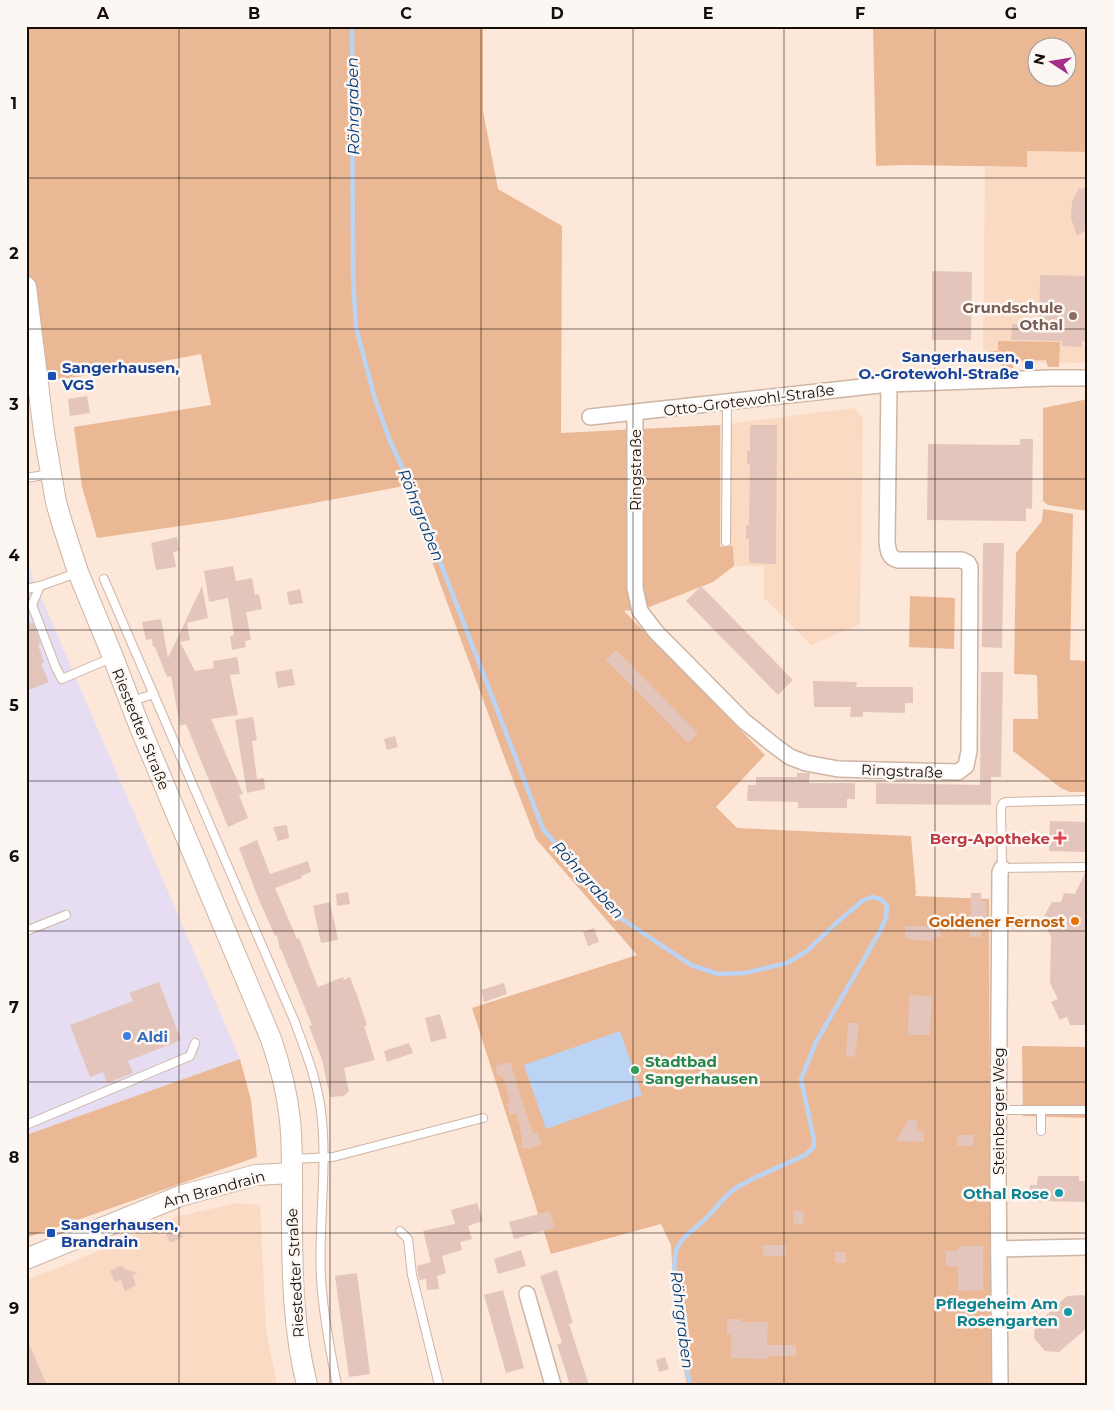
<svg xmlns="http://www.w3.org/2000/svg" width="1114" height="1411" font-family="Montserrat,sans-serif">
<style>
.commercial{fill:#e6ddf2}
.built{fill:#fbdac4}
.green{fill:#ebb896;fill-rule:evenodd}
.water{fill:#bcd4f4}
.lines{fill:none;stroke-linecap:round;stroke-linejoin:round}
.stream{stroke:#bcd4f4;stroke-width:4.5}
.building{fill:#e3c5bb}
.service-casing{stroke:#ceb5a5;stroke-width:10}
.minor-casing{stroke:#ceb5a5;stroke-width:18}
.secondary-casing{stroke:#ceb5a5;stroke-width:22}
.service{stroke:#fff;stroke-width:8}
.minor{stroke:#fff;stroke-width:15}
.secondary{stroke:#fff;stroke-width:20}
.grid{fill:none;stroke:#150d07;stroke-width:1;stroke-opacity:0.55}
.education-dot{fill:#8d6e63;stroke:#fdf7f4;stroke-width:2}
.transit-dot{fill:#1a4fb4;stroke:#fdf7f4;stroke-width:2}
.health-dot{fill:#e0444e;stroke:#fdf7f4;stroke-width:2}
.food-dot{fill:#e8710a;stroke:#fdf7f4;stroke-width:2}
.shop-dot{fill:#3f7fe0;stroke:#fdf7f4;stroke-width:2}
.leisure-dot{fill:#2e9e5b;stroke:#fdf7f4;stroke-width:2}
.culture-dot{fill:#0f9aa8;stroke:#fdf7f4;stroke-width:2}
.labels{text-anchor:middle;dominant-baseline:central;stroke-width:5;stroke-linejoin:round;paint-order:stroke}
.education-label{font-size:15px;font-weight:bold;fill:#785e54;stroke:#fdf7f4;text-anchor:end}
.transit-label{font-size:15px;font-weight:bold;fill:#164399;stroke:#fdf7f4;text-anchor:start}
.street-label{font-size:15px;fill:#150d07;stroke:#fdf7f4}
.health-label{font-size:15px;font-weight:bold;fill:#be3a42;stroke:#fdf7f4;text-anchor:end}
.food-label{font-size:15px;font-weight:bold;fill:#c56008;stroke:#fdf7f4;text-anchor:end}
.shop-label{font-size:15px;font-weight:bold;fill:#366cbe;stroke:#fdf7f4;text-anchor:start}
.leisure-label{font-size:15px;font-weight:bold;fill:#27864d;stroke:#fdf7f4;text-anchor:start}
.culture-label{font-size:15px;font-weight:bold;fill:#0d838f;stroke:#fdf7f4;text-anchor:end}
.water-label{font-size:16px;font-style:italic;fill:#003774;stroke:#fdf7f4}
.neatline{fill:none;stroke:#150d07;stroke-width:2}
.grid-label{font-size:16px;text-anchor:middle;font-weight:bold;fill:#150d07}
</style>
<rect width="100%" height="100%" fill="#fce7d9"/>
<path class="commercial" d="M26 547 32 576 240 1059 26 1135Z"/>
<g class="built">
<path d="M1027 151 1088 152V363L997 362 983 354 985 167H1026Z"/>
<path d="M854 408 863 418 860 624 811 645 764 598V566H734L733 547 720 548V425Z"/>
<path d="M237 1203 260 1205 266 1330 277 1385H26V1280L73 1262 175 1217Z"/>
</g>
<g class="green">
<path d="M26 26H483V111L498 189 562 226 561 433 720 425V547L733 546 734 566 713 582 647 608 624 611 765 755 716 807 737 828 911 836 916 893 915 896 989 899 991 1385H687L681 1355 673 1280 671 1245 661 1224 551 1254 472 1008 637 955 536 839 505 759 404 486 229 519 97 538 82 487 74 427 211 405 201 354 90 375 26 384Z"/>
<path d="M873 26H1088V152L1027 151V167L906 165 876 166ZM1036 48H1066V78H1036Z"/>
<path d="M998 341 1060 342 1059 367H1048L1046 360 1014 361 1013 368H1007L990 359V351H998Z"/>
<path d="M1088 399V511L1048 505 1043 501V408Z"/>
<path d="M1043 509 1073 514 1070 660 1088 661V792H1070L1061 788 1013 751V719H1038L1037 675 1014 674 1016 553 1042 521Z"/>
<path d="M910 596 955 598 954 649 909 647Z"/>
<path d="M1022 1046 1088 1047V1118L1023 1116Z"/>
<path d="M240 1059 251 1100 257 1157 26 1238V1135Z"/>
</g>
<path class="water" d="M620 1031 642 1095 546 1129 524 1065Z"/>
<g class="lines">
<path class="stream" d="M352 26 353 275 356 328 375 399 390 441 411 486 543 829 619 917 691 965 718 974 745 973 787 963 807 951 834 925 862 901 872 897 881 899 887 906 886 918 879 933 816 1042 801 1079 814 1140 813 1148 805 1155C783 1166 757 1175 736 1188 723 1196 715 1211 703 1221 694 1229 682 1237 677 1248 668 1267 685 1361 690 1385"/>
</g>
<g class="building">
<path d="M1088 185V229L1077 236 1071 218 1072 202 1079 188 1082 189Z"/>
<path d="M932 271 972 272 971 340H932Z"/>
<path d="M1040 275 1088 276V341H1082V347L1062 346V341L1011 340 1012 324H1039Z"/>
<path d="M87 396 90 413 70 416 68 399Z"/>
<path d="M750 425H777L776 564 749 563V539H746V525H749L750 464H747V451H750Z"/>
<path d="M1020 439H1033L1032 509 1026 508V521L927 520 928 444 1020 445Z"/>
<path d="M177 537 179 551 173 552 176 567 156 570 151 543Z"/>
<path d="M983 543H1004L1002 648 982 647Z"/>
<path d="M233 566 236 581 252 578 255 595 259 594 262 609 246 612 251 640 245 641 246 647 232 650 230 636 234 635 228 598 209 602 204 571Z"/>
<path d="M202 586 208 618 187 623 190 640 180 642 195 671 214 668 213 661 237 657 240 674 230 675 238 715 211 719 243 794 239 795 248 818 228 827 186 724 180 726 171 676 167 677 155 647H153L152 639 146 640 142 622 161 619 168 658Z"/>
<path d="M701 586 793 680 778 695 686 601Z"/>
<path d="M300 589 303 603 289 605 287 592Z"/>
<path d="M26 617H28L31 624 33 623 41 644 38 645 44 663 41 664 49 682 26 691Z"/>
<path d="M616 650 698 733 688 743 606 660Z"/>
<path d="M292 669 295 685 278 688 275 672Z"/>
<path d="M981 672H1003L1001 777H991V805L876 804V783L980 785Z"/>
<path d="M813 681 857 682 856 687H913V703H905V713L863 712V717H850L851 707H814Z"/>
<path d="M253 717 257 740 252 741 257 779 264 778 265 789 247 793 235 720Z"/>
<path d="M395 736 398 747 387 750 384 739Z"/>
<path d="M797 773H810L809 783H855V799H847V808H798V802L747 801 748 785H756V777H797Z"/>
<path d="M1050 821 1088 822V852L1049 851Z"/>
<path d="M287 825 289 838 278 841 273 827Z"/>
<path d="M257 840 270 874 308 861 311 872 301 876 302 878 275 888 297 939 299 938 318 987 343 977 344 980 350 977 358 998 367 1025 364 1026 375 1060 344 1068 349 1091 344 1096 330 1097 322 1060 309 1026 312 1025 281 949 280 950 277 935 275 936 259 900 239 848Z"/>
<path d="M1085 873H1088V1025H1070L1067 1017 1060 1020 1051 1002 1058 999 1050 983 1051 936 1042 920 1052 902H1061L1064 893 1075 894Z"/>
<path d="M348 892 350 904 337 906 336 894Z"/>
<path d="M971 893H981V901H986L987 924H981V937H970Z"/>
<path d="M330 902 338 940 321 943 313 906Z"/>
<path d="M905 926 941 927V937H934L933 941 909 940V938H905Z"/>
<path d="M594 928 599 942 588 946 583 932Z"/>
<path d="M159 982 181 1040 128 1061 133 1073 107 1083 103 1072 90 1077 70 1025 133 1001 129 993Z"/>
<path d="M504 983 507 994 484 1002 481 990Z"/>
<path d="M909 995 932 996 930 1035H908Z"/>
<path d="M440 1014 447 1038 431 1042 425 1018Z"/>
<path d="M848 1023H859L855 1057 846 1056Z"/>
<path d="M409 1043 413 1053 387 1062 384 1051Z"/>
<path d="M510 1062 533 1134 537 1133 542 1144 527 1149 521 1147 522 1136 516 1113 510 1115 507 1103 510 1101 503 1077 497 1075 496 1066Z"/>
<path d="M908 1120H917V1131H924V1142L896 1141Z"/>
<path d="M957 1135H974L973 1146H957Z"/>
<path d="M1038 1176H1079V1181H1088V1202L1029 1201 1030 1185H1037Z"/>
<path d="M477 1203 483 1221 468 1226 472 1239 460 1242 462 1250 442 1256 446 1273 437 1276 439 1289 427 1290 426 1279 419 1280 417 1266 431 1262 423 1231 455 1224 451 1210Z"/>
<path d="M794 1210 804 1211 803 1225 793 1224Z"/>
<path d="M550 1211 555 1228 514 1239 509 1222Z"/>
<path d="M178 1225 183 1237 170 1243 165 1232Z"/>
<rect x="763" y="1245" width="23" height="11"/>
<path d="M959 1246H983V1290L958 1291V1266H946V1251H958Z"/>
<path d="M521 1250 526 1266 498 1274 494 1259Z"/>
<rect x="835" y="1252" width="11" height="11"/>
<path d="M122 1266 124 1269 138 1273 132 1275 136 1285 125 1291 121 1280 115 1282 110 1271 116 1268V1267Z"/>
<path d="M557 1270 573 1323 569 1324 589 1385H570L557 1344 562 1343 540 1276Z"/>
<path d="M357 1273 370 1374 349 1377 335 1276Z"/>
<path d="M503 1290 524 1368 506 1373 484 1295Z"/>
<path d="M1083 1295 1088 1299V1327L1059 1352 1045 1351 1034 1338 1035 1326 1067 1296Z"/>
<path d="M727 1319H741V1322H768L767 1345H796V1356H767V1359L731 1358V1334H727Z"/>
<path d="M26 1337 47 1385H26Z"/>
<path d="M665 1357 669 1369 659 1372 656 1360Z"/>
</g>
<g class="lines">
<g class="service-casing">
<g id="service">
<path d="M26 478 50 474"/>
<path d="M726 542 727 402"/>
<path d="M104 579 294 1020C305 1050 317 1079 321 1111 328 1167 318 1223 321 1279 323 1314 330 1350 337 1385"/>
<path d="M40 586 32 605 56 668 62 679 111 658"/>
<path d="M26 589 40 586 77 573"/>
<path d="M132 701 154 694"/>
<path d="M1088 800 1006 802 1003 803 1001 807 1002 868 1088 867"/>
<path d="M26 931 66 915"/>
<path d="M998 1110H1088"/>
<path d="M1041 1110V1131"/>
<path d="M26 1125 190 1056 195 1043"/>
<path d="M293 1159 333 1157 483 1118"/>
<path d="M400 1231 408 1239 412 1275 439 1385"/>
</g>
</g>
<g class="minor-casing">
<g id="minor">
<path d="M635 413V588L640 611 656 632 744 721 775 746 790 757 806 763 838 769 958 772 966 766 969 751 970 567 968 563 962 560H898C889 558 888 551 887 542L889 384"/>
<path d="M590 417 889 384 1052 378H1088"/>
<path d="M999 1249 1088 1247"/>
<path d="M527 1294 553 1385"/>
<path d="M1000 1385 998 1170 1000 872 1002 868"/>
</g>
</g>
<g class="secondary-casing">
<g id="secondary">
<path d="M26 287 44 433 56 502 62 523 78 572 113 657 139 725 271 1039C280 1065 287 1092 290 1120 293 1152 292 1183 292 1215 292 1271 293 1330 307 1385"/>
<path d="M26 1259 180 1196 256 1175 292 1173"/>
</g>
</g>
<use href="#service" class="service"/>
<use href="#minor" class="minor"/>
<use href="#secondary" class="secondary"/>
</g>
<path class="grid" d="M179 26V1385M330 26V1385M481 26V1385M633 26V1385M784 26V1385M935 26V1385M26 178H1088M26 329H1088M26 479H1088M26 630H1088M26 781H1088M26 931H1088M26 1082H1088M26 1233H1088"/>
<circle class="education-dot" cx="1073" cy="316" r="5"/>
<g class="transit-dot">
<rect x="1024" y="360" width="10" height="10" rx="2.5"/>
<rect x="47" y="371" width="10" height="10" rx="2.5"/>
<rect x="46" y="1228" width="10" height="10" rx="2.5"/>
</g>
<path class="health-dot" d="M1057.5 830.5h5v5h5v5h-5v5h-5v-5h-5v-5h5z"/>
<circle class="food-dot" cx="1075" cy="921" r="5"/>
<circle class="shop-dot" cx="127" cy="1036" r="5"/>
<circle class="leisure-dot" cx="635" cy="1070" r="5"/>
<g class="culture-dot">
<circle cx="1059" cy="1193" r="5"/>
<circle cx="1068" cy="1312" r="5"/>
</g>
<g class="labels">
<g class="education-label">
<text x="1063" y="307">Grundschule<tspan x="1063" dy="17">Othal</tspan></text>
</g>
<g class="transit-label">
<text x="1019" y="356" text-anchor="end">Sangerhausen,<tspan x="1019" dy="17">O.-Grotewohl-Straße</tspan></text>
<text x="62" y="367">Sangerhausen,<tspan x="62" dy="17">VGS</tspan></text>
<text x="61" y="1224">Sangerhausen,<tspan x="61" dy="17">Brandrain</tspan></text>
</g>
<g class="street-label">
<text transform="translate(749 400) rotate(-7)">Otto-Grotewohl-Straße</text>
<text transform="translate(635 470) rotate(-90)">Ringstraße</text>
<text transform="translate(141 729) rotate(68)">Riestedter Straße</text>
<text transform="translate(902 771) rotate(2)">Ringstraße</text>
<text transform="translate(998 1111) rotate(-90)">Steinberger Weg</text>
<text transform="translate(214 1189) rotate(-15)">Am Brandrain</text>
<text transform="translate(295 1273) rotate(-93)">Riestedter Straße</text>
</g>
<g class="health-label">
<text x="1050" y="838">Berg-Apotheke</text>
</g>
<g class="food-label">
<text x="1065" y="921">Goldener Fernost</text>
</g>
<g class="shop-label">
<text x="137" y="1036">Aldi</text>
</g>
<g class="leisure-label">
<text x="645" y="1061">Stadtbad<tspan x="645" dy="17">Sangerhausen</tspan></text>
</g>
<g class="culture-label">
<text x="1049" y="1193">Othal Rose</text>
<text x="1058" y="1303">Pflegeheim Am<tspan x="1058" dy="17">Rosengarten</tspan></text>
</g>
<g class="water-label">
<text transform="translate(353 106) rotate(-91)">Röhrgraben</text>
<text transform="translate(421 515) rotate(68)">Röhrgraben</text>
<text transform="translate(588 880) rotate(48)">Röhrgraben</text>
<text transform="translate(682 1320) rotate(83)">Röhrgraben</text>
</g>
</g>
<rect width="1114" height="1411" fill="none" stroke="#fdf7f4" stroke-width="55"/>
<g transform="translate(1052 62) rotate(282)"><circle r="24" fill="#fdf7f4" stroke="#a09995"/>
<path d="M0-4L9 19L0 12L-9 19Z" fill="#a53089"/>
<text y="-8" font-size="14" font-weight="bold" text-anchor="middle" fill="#150d07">N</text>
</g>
<rect x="28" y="28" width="1058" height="1356" class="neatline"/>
<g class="grid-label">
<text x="103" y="19">A</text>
<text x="254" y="19">B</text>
<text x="406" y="19">C</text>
<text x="557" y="19">D</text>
<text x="708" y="19">E</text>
<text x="860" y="19">F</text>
<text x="1011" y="19">G</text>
<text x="14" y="109">1</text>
<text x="14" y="259">2</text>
<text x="14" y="410">3</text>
<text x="14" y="561">4</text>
<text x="14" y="711">5</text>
<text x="14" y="862">6</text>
<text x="14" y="1013">7</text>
<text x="14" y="1163">8</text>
<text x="14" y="1314">9</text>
</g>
</svg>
